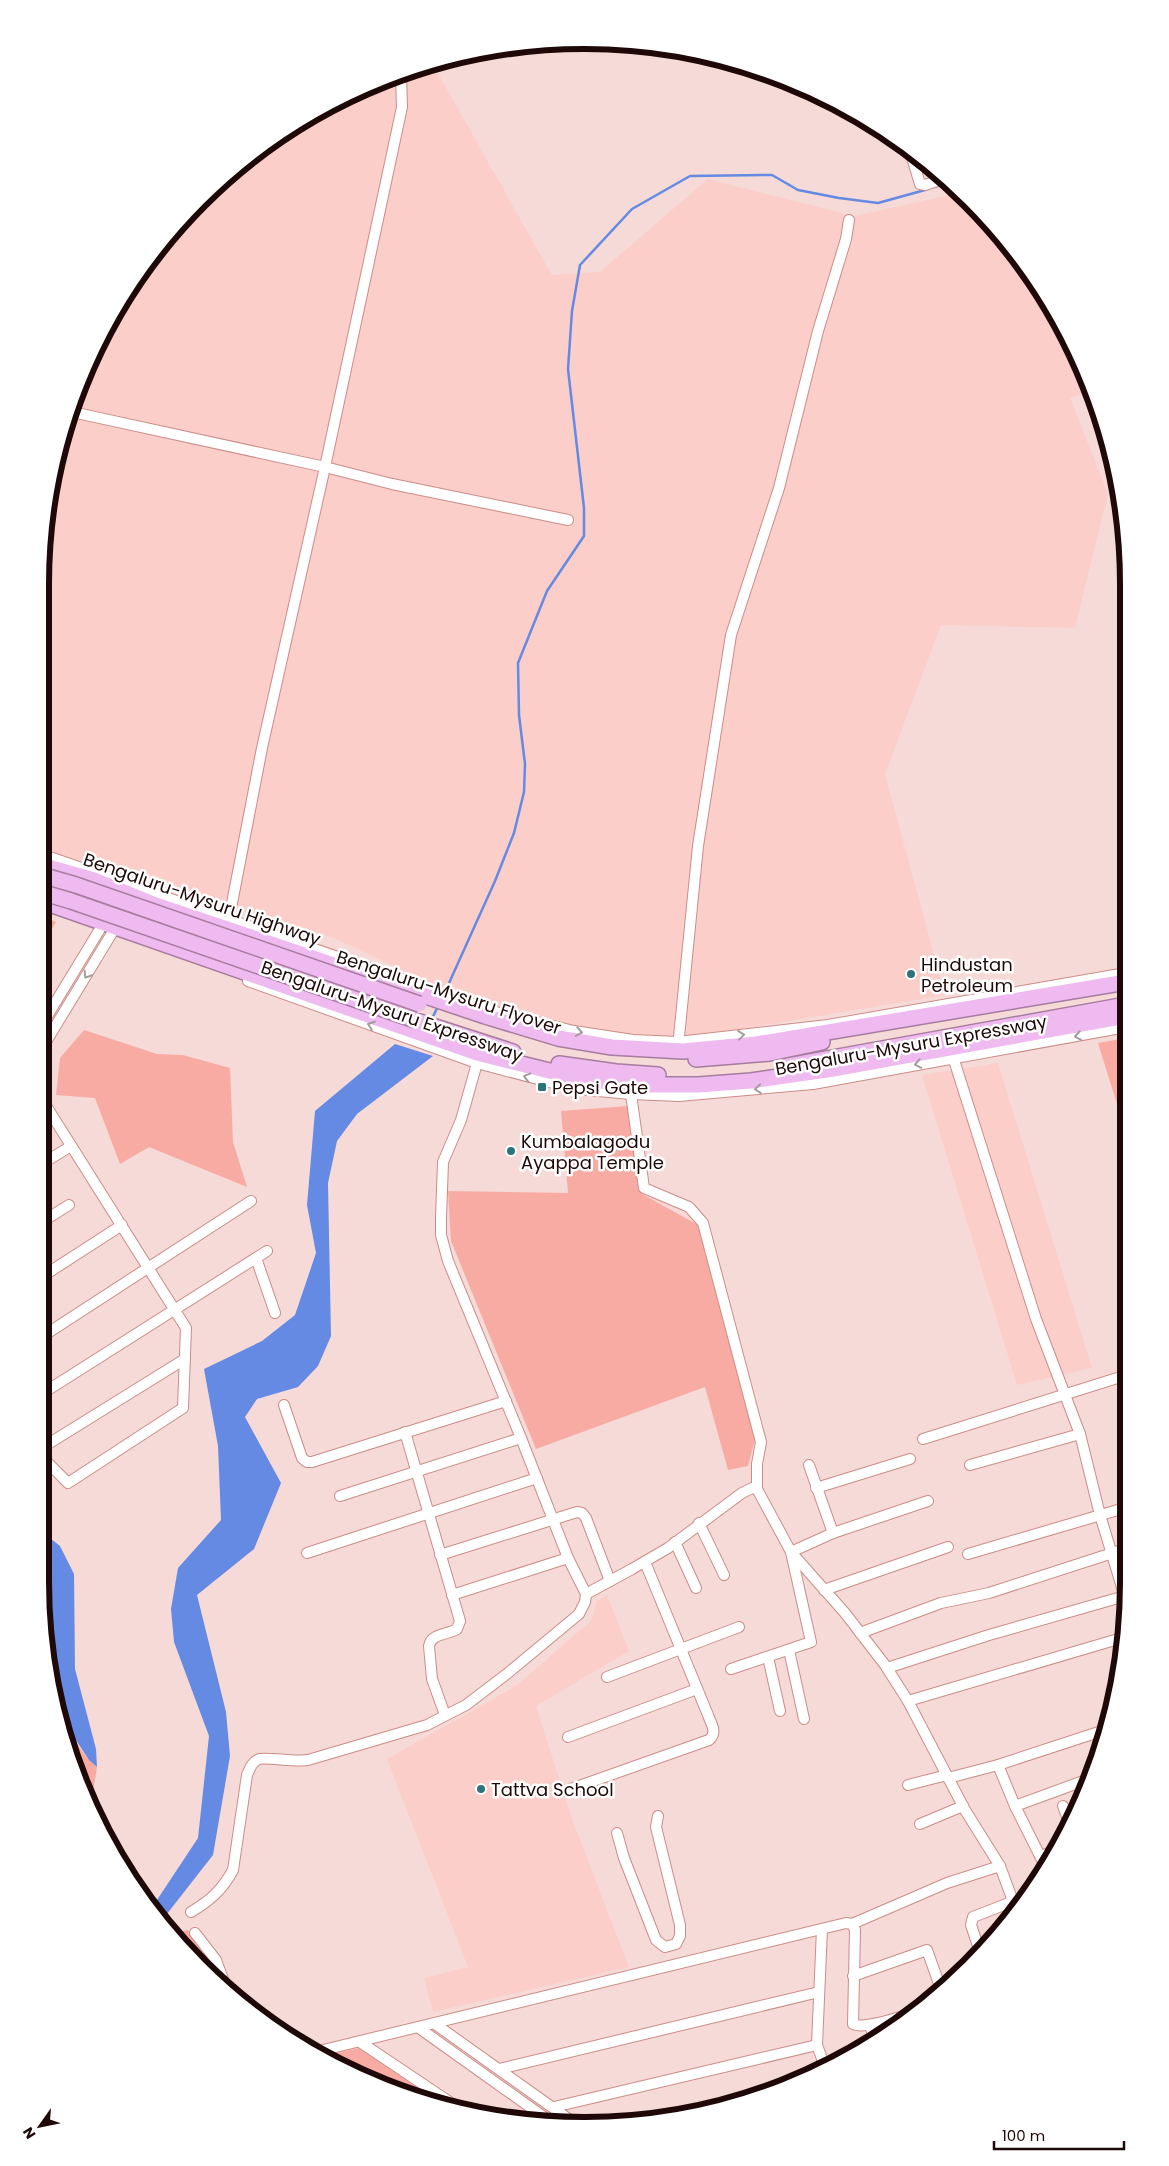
<svg xmlns="http://www.w3.org/2000/svg" width="1169" height="2166" font-family="Poppins,sans-serif">
<style>
.built{fill:#fccec9}
.green{fill:#f8aba3}
.water{fill:#648ae4}
.lines{fill:none;stroke-linecap:round;stroke-linejoin:round}
.stream{stroke:#648ae4;stroke-width:2.5}
.minor-casing{stroke:#cc8c86;stroke-width:12}
.highway-casing{stroke:#a67c9f;stroke-width:18}
.minor{stroke:#fff;stroke-width:10}
.highway{stroke:#eebaf0;stroke-width:15}
.highway-bridge-casing{stroke:#a67c9f;stroke-width:18;stroke-linecap:butt}
.highway-bridge{stroke:#eebaf0;stroke-width:15}
.oneway{stroke:#a59d9c}
.poi-dot{fill:#2b747c;stroke:#fff;stroke-width:2}
.labels{text-anchor:middle;dominant-baseline:central;stroke-width:5;stroke-linejoin:round;paint-order:stroke}
.street-label{font-size:18px;fill:#1f0908;stroke:#fff}
.poi-label{font-size:18px;fill:#1f0908;stroke:#fff;text-anchor:start}
.rim{fill:none;stroke:#1f0908;stroke-width:6}
</style>
<rect width="100%" height="100%" fill="#f6dad7"/>
<g class="built">
<path d="M432 63 552 275 600 272 708 179 854 216 959 193 1037 282 1088 376 1092 391 1070 398 1108 494 1075 628 941 625 885 774 945 995 675 1040 583 1028 497 1006 428 982 334 938 63 855 41 851V549L59 443 113 313 175 226 253 153 343 96Z"/>
<path d="M998 1063 1092 1368 1017 1385 922 1075Z"/>
<path d="M607 1595 629 1651 536 1706 572 1819 629 1967 433 2012 424 1978 468 1967 387 1759 516 1686 591 1621 597 1601Z"/>
</g>
<g class="green">
<path d="M41 916 56 922 41 948Z"/>
<path d="M84 1030 157 1054 183 1055 230 1068 233 1142 247 1187 149 1147 120 1164 95 1098 56 1095 60 1058Z"/>
<path d="M1126 1038V1133L1098 1043Z"/>
<path d="M628 1106 642 1194 700 1226 755 1439 748 1466 728 1470 705 1387 536 1449 451 1241 448 1191 568 1193 561 1111Z"/>
<path d="M52 1693C64 1718 75 1749 97 1767L91 1806 69 1757Z"/>
<path d="M188 1930 212 1969 215 1980 173 1935V1933Z"/>
<path d="M359 2048 447 2108 376 2084 323 2056Z"/>
</g>
<g class="water">
<path d="M395 1044 433 1056 357 1114 337 1141 328 1183 331 1336 318 1366 298 1387 257 1399 245 1417 281 1483 254 1549 197 1595 226 1712 230 1756 213 1855 163 1919V1924L153 1913 155 1903 198 1838 209 1736 174 1642 171 1609 178 1568 221 1520 218 1446 204 1369 262 1341 295 1315 316 1253 307 1205 315 1111Z"/>
<path d="M40 1530 60 1546 74 1574 75 1669 96 1749 97 1767 89 1760 72 1734 50 1687 40 1582Z"/>
</g>
<g class="lines">
<g class="stream">
<path d="M933 187 950 183"/>
<path d="M445 992 495 881 514 833 524 792 525 764 519 715 518 663 547 591 584 536V508L568 369 572 311 580 265 632 209 690 176 772 175 798 190 839 198 878 203 925 190"/>
<path d="M431 1021 438 1006"/>
</g>
<g class="minor-casing">
<g id="minor">
<path d="M910 151 920 184 925 185 946 178"/>
<path d="M72 412 325 467 392 484 568 520"/>
<path d="M41 854 496 1012 574 1031 633 1040 678 1042 828 1025 1126 973"/>
<path d="M218 958 227 929 262 748 325 467 402 107 401 75"/>
<path d="M248 981 477 1063 549 1082 587 1090 631 1094 679 1096 813 1084 1126 1027"/>
<path d="M41 1026 100 929"/>
<path d="M678 1047 698 846 731 635 779 488 818 331 846 239 849 220"/>
<path d="M41 1050 112 933"/>
<path d="M953 1057 1036 1319 1080 1434 1100 1515 1128 1607"/>
<path d="M631 1094 644 1188 689 1207 703 1223 761 1442 757 1464V1489"/>
<path d="M40 1165 71 1146"/>
<path d="M40 1195 46 1219"/>
<path d="M40 1223 69 1205"/>
<path d="M256 1258 275 1313"/>
<path d="M40 1278 122 1225"/>
<path d="M40 1324 43 1336"/>
<path d="M40 1338 251 1201"/>
<path d="M40 1395 267 1251"/>
<path d="M284 1405 302 1458 307 1462H312L506 1401"/>
<path d="M405 1432 460 1621 457 1629C448 1635 431 1633 429 1646L432 1679 445 1715"/>
<path d="M923 1439 1127 1375"/>
<path d="M40 1449 185 1359"/>
<path d="M40 1455 68 1483 183 1408 186 1328 43 1101"/>
<path d="M809 1465 833 1533"/>
<path d="M970 1465 1080 1434"/>
<path d="M816 1488 910 1459"/>
<path d="M340 1496 521 1438"/>
<path d="M699 1523 724 1575"/>
<path d="M675 1542 696 1588"/>
<path d="M307 1553 537 1478"/>
<path d="M968 1554 1128 1507"/>
<path d="M440 1555 577 1512 582 1513 586 1518 610 1581"/>
<path d="M824 1590 948 1547"/>
<path d="M586 1594 632 1569 668 1548 742 1493 752 1488 757 1489 791 1552 845 1613 885 1665 908 1701 965 1810 1000 1866 1017 1912"/>
<path d="M452 1595 568 1558"/>
<path d="M860 1633 941 1603 989 1593 1128 1548"/>
<path d="M789 1650 804 1719"/>
<path d="M768 1657 780 1711"/>
<path d="M887 1668 989 1635 1125 1596"/>
<path d="M731 1669 811 1642 791 1552 833 1533 928 1501"/>
<path d="M607 1677 739 1627"/>
<path d="M908 1701 1125 1637"/>
<path d="M568 1737 697 1689"/>
<path d="M998 1765 1015 1806 1046 1868"/>
<path d="M948 1778 998 1765 1108 1729"/>
<path d="M908 1785 947 1775"/>
<path d="M565 1791 709 1740C718 1732 711 1724 708 1715L645 1562"/>
<path d="M1015 1806 1086 1780"/>
<path d="M1063 1806 1069 1822"/>
<path d="M920 1824 963 1806"/>
<path d="M617 1833 624 1858 656 1940 665 1947 676 1944 680 1936V1925L656 1827 658 1816"/>
<path d="M1041 1856 1058 1849"/>
<path d="M191 1912C211 1900 222 1890 233 1870L247 1775C250 1768 252 1762 259 1759 266 1757 296 1762 308 1760L427 1725 466 1705 508 1673 579 1614 585 1602 586 1594 568 1558 521 1438 448 1261 441 1235V1218L443 1162 461 1120 477 1063"/>
<path d="M852 1924 947 1883 1000 1866"/>
<path d="M822 1929 817 2045 825 2067"/>
<path d="M195 1933 216 1960 228 1993"/>
<path d="M980 1952 971 1925 973 1917 1014 1901"/>
<path d="M853 1976 927 1950 942 1992"/>
<path d="M435 2024 577 2125"/>
<path d="M870 2025 875 2041"/>
<path d="M419 2028 555 2125"/>
<path d="M360 2042 463 2111"/>
<path d="M315 2052 846 1923 852 1924 855 1930 853 2024C865 2030 902 2016 916 2012"/>
<path d="M499 2069 819 1992"/>
<path d="M554 2107 817 2045"/>
</g>
</g>
<g class="highway-casing">
<g id="highway">
<path d="M41 865 94 880 153 904 485 1016 558 1038 612 1047 683 1051 756 1044 1126 982"/>
<path d="M41 901 477 1053 578 1078 630 1085H698L751 1081 833 1069 1126 1016"/>
<path d="M420 1022 513 1052"/>
<path d="M696 1059 770 1053 822 1042"/>
<path d="M559 1064 616 1072 658 1075"/>
<path d="M788 1066 1126 1005"/>
</g>
</g>
<use href="#minor" class="minor"/>
<use href="#highway" class="highway"/>
<g class="highway-bridge-casing">
<g id="highway-bridge">
<path d="M41 875 76 885 419 1004"/>
<path d="M41 892 71 901 415 1020"/>
</g>
</g>
<use href="#highway-bridge" class="highway-bridge"/>
</g>
<defs><path id="oneway-chevron" d="M-2-3.5L2.5 0L-2 3.5" fill="none" stroke-width="1.6" stroke-linecap="round" stroke-linejoin="round" transform="scale(1.25)"/></defs>
<g class="oneway">
<use href="#oneway-chevron" transform="translate(87 975) rotate(122)"/>
<use href="#oneway-chevron" transform="translate(371 1025) rotate(-160)"/>
<use href="#oneway-chevron" transform="translate(579 1032) rotate(9)"/>
<use href="#oneway-chevron" transform="translate(741 1035) rotate(-7)"/>
<use href="#oneway-chevron" transform="translate(1078 1036) rotate(170)"/>
<use href="#oneway-chevron" transform="translate(918 1064) rotate(169)"/>
<use href="#oneway-chevron" transform="translate(527 1077) rotate(-165)"/>
<use href="#oneway-chevron" transform="translate(758 1089) rotate(175)"/>
</g>
<g class="poi-dot">
<circle cx="911" cy="974" r="5"/>
<rect x="537" y="1082" width="10" height="10" rx="2.5"/>
<circle cx="511" cy="1151" r="5"/>
<circle cx="481" cy="1789" r="5"/>
</g>
<g class="labels">
<g class="street-label">
<text transform="translate(202 899) rotate(19)">Bengaluru-Mysuru Highway</text>
<text transform="translate(449 992) rotate(18)">Bengaluru-Mysuru Flyover</text>
<text transform="translate(392 1011) rotate(19)">Bengaluru-Mysuru Expressway</text>
<text transform="translate(911 1045) rotate(-10)">Bengaluru-Mysuru Expressway</text>
</g>
<g class="poi-label">
<text x="921" y="964">Hindustan<tspan x="921" dy="21">Petroleum</tspan></text>
<text x="552" y="1087">Pepsi Gate</text>
<text x="521" y="1141">Kumbalagodu<tspan x="521" dy="21">Ayappa Temple</tspan></text>
<text x="491" y="1789">Tattva School</text>
</g>
</g>
<path d="M0 0H1169V2166H0ZM584 49H585A535 535 0 0 1 1120 584V1582A535 535 0 0 1 585 2117H584A535 535 0 0 1 49 1582V584A535 535 0 0 1 584 49Z" fill="#fff" fill-rule="evenodd"/>
<path class="rim" d="M584 49H585A535 535 0 0 1 1120 584V1582A535 535 0 0 1 585 2117H584A535 535 0 0 1 49 1582V584A535 535 0 0 1 584 49Z"/>
<g transform="translate(40 2126) rotate(237)" stroke="#ffffff" stroke-width="4" paint-order="stroke">
<path d="M0-4L9 19L0 12L-9 19Z" fill="#1f0908"/>
<text y="-8" font-size="14" font-weight="bold" text-anchor="middle" fill="#1f0908">N</text>
</g>
<path d="M994 2141v8h130v-8" fill="none" stroke="#1f0908" stroke-width="2.5"/>
<text x="1002" y="2141" font-size="15" fill="#1f0908" stroke="#ffffff" stroke-width="4" paint-order="stroke">100 m</text>
</svg>
